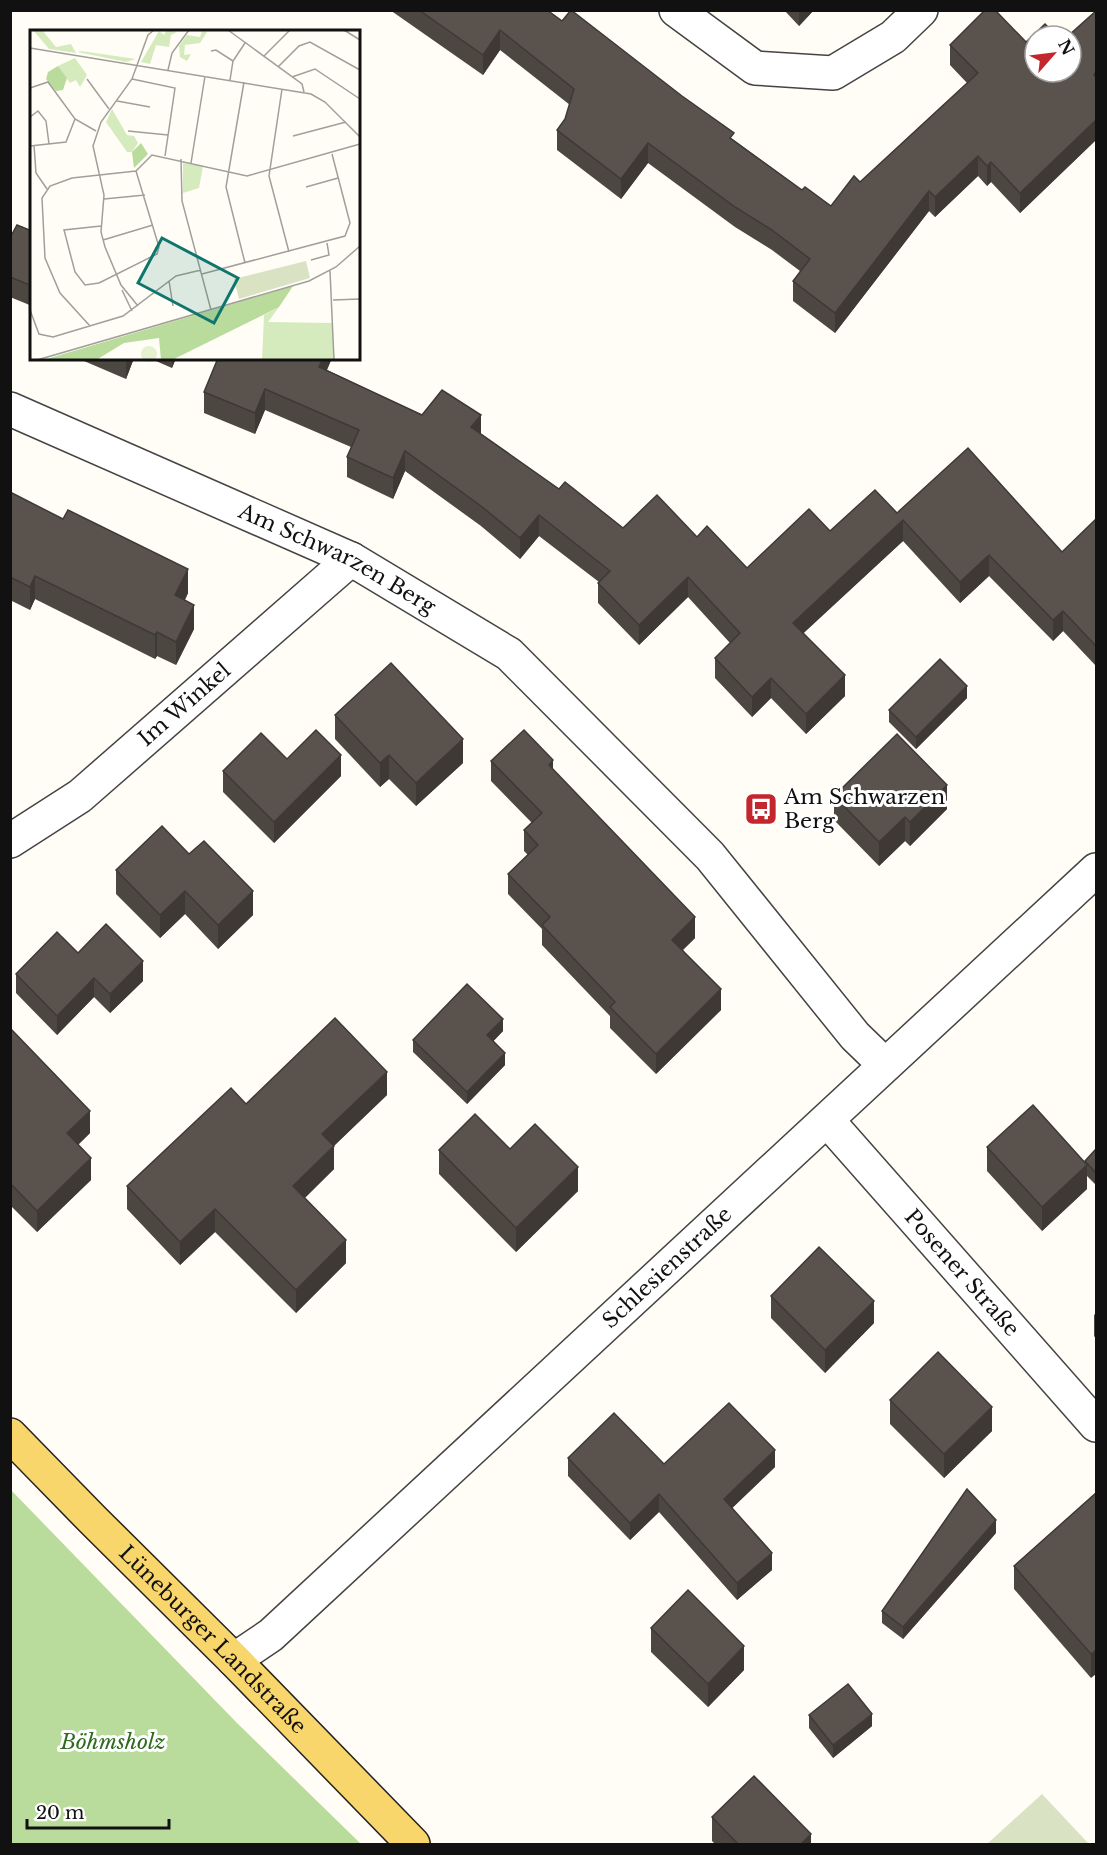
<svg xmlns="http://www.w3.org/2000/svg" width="1107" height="1855" font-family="'Libre Baskerville',serif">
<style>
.forest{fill:#b9dc9c}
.cemetery{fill:#d9e3c4}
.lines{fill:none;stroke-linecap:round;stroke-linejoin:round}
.minor-casing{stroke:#444;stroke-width:36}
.major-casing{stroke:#222;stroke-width:36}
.minor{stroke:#fff;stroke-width:33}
.major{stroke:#f9d66b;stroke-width:33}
.wall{fill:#4d4742}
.shaded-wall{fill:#3f3936}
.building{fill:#5a524d;stroke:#3f3936;stroke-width:1.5}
.labels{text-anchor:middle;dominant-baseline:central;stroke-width:6;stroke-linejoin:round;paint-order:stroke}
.street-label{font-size:21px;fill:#111;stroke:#fff}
.poi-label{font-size:21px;fill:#111;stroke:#fff;text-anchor:start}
.park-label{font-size:21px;font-style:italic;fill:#2f6b1f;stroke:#fff}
.inset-road{fill:none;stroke:#a09f9a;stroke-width:1.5}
.view{fill:#0f766e;fill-opacity:0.15;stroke:#0f766e;stroke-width:3}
.inset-edge{fill:none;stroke:#111;stroke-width:3}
</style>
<rect width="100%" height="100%" fill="#fffdf5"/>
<path class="forest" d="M10 1489 237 1723 361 1844H11Z"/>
<path class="cemetery" d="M1042 1794 1089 1844H987Z"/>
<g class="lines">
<g class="minor-casing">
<g id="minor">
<path d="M676 10 755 68 833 73 893 37 921 10"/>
<path id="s1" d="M10 409 351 559 509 654 710 856 855 1036 885 1065"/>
<path id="s2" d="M10 841 80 796 351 559"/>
<path id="s3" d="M827 1120 1096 1425"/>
<path id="s4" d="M234 1660 271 1635 1096 870"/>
</g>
</g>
<g class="major-casing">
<g id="major">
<path id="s5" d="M10 1435 93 1520 234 1660 413 1844"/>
</g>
</g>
<use href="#minor" class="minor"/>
<use href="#major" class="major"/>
</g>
<g class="wall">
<path d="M390 10H547L734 140 802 190 831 206 860 182 967 83 950 65V45L1035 72 1096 11V140L1020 213 991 182 987 186 978 176 935 217 929 211 835 333 793 301V281L800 271 772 250 735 227 648 163 621 199 557 150V130L565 119 570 105 500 50 483 75Z"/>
<path d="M784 10H814L799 26Z"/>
<path d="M32 231V306L10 297V238Z"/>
<path d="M77 358H134L126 379Z"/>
<path d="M149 358H176L172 368Z"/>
<path d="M332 358 327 370 422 415 481 434 559 489 623 528 697 537 747 568 830 531 897 513 1062 552 1096 519V666L1063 631 1053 641 989 576 960 603 903 541 803 633 845 696 806 734 771 698 752 717 715 678V658L730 643 688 597 639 645 598 603V583L599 582 539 536 520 559 481 526 405 471 393 499 347 477V457L351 447 265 410 255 434 204 413V392Z"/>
<path d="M10 492 188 593 185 600 194 629 176 665 157 656 155 659 35 599 30 610 10 600Z"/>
<path d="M967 698 916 749 889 722V710Z"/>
<path d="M335 715 463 763 416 806 389 779 380 787 335 739Z"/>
<path d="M287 759 341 776 274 843 223 792V771Z"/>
<path d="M491 761 553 769 695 938 683 950 721 1010 656 1074 610 1028V1016L542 945V929L508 894V874L528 855 524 851V830L532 823 491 781Z"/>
<path d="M834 796 947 809 910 846 905 841 879 866 834 820Z"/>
<path d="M189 854 253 915 218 949 185 914 160 938 116 894V870Z"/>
<path d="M78 953 143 981 110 1013 94 997 57 1035 16 993V974Z"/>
<path d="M10 1028 90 1133 78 1145 91 1180 37 1232 10 1205Z"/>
<path d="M503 1031 493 1041 505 1065 467 1104 413 1052V1040Z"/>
<path d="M387 1095 334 1146V1169L305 1198 346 1263 296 1313 215 1232 180 1265 127 1209V1186L246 1104Z"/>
<path d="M987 1147 1085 1162 1096 1149V1185L1087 1176V1189L1042 1231 987 1171Z"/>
<path d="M510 1149 578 1191 516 1252 439 1174V1150Z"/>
<path d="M771 1296 874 1323 825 1373 771 1318Z"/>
<path d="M1096 1313V1339L1094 1336V1315Z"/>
<path d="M890 1400 992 1431 944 1478 890 1424Z"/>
<path d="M568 1458 664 1464 775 1467 732 1508 772 1570 737 1600 659 1512 630 1540 568 1476Z"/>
<path d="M1096 1493 1091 1678 1014 1589V1566Z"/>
<path d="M996 1533 903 1639 882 1623V1611Z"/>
<path d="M651 1628 744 1670 708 1707 651 1652Z"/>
<path d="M809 1715 872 1726 833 1758 809 1728Z"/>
<path d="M712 1817 811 1845H716L712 1841Z"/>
</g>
<g class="shaded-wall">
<path d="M799 10H814L799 26Z"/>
<path d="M500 30V50L483 75V55Z"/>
<path d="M1096 120V140L1020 213V193Z"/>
<path d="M648 143V163L621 199V179Z"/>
<path d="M978 156V176L935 217V197Z"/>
<path d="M991 162V182L987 186V166Z"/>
<path d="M929 191V211L835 333V313Z"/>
<path d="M134 358 126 379V359Z"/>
<path d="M172 358H176L172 368Z"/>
<path d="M323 358H332L319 387V367Z"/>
<path d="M265 389V410L255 434V413Z"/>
<path d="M481 415V435L471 427Z"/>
<path d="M405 451V471L393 499V478Z"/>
<path d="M539 515V536L520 559V538Z"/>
<path d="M903 520V541L793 643V623Z"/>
<path d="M989 555V576L960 603V582Z"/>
<path d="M188 569V593L175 619V595Z"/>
<path d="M35 576V599L30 610V587Z"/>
<path d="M688 577V597L639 645V625Z"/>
<path d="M194 605V629L176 665V642Z"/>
<path d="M1063 611V631L1053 641V620Z"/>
<path d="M157 632V656L155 659V635Z"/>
<path d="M845 675V696L806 734V714Z"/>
<path d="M771 678V698L752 717V697Z"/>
<path d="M967 686V698L916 749V737Z"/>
<path d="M463 739V763L416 806V783Z"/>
<path d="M341 755V776L274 843V822Z"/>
<path d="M389 755V779L380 787V763Z"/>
<path d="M553 760V781L549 765Z"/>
<path d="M947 785V809L910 846V822Z"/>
<path d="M905 817V841L879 866V842Z"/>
<path d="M185 891V914L160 938V915Z"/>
<path d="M253 891V915L218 949V925Z"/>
<path d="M695 917V938L672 960V940Z"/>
<path d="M143 961V981L110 1013V994Z"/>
<path d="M94 978V997L57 1035V1016Z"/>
<path d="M721 989V1010L656 1074V1054Z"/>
<path d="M503 1019V1031L487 1048V1035Z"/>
<path d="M505 1053V1065L467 1104V1092Z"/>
<path d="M387 1072V1095L322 1157V1134Z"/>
<path d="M90 1111V1133L67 1155V1133Z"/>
<path d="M334 1146V1169L293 1209V1186Z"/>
<path d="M91 1158V1180L37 1232V1211Z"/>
<path d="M1087 1165V1189L1042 1231V1207Z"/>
<path d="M578 1167V1191L516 1252V1228Z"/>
<path d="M215 1209V1232L180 1265V1242Z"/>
<path d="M346 1240V1263L296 1313V1290Z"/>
<path d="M874 1301V1323L825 1373V1350Z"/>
<path d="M992 1407V1431L944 1478V1454Z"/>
<path d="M775 1450V1467L724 1516V1499Z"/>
<path d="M659 1494V1512L630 1540V1523Z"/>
<path d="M996 1520V1533L903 1639V1627Z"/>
<path d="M772 1553V1570L737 1600V1583Z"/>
<path d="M744 1646V1670L708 1707V1684Z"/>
<path d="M1096 1650V1674L1091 1678V1654Z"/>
<path d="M872 1714V1726L833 1758V1745Z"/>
<path d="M811 1834V1845H800Z"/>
</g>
<g class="building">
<path d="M419 10H547L562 21 571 10 682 96 734 133 730 138 802 190 805 187 831 206 854 176 860 182 978 73 950 45 985 10H995L1026 42 1045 24 1057 36H1035V72H1071V36H1068L1096 11V72L1094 75 1096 77V120L1020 193 991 162 987 166 978 156 935 197 929 191 835 313 793 281 810 259 772 230 735 207 648 143 621 179 557 130 565 119 574 89 500 30 483 55Z"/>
<path d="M17 225 32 231V286L10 277V238Z"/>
<path d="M218 358H323L319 367 422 415 442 390 481 415 471 427 559 489 565 482 623 528 657 495 697 537 707 526 747 568 809 509 830 531 875 490 897 513 968 448 1062 552 1096 519V646L1063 611 1053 620 989 555 960 582 903 520 793 623 845 675 806 714 771 678 752 697 715 658 740 633 688 577 639 625 598 583 610 571 539 515 520 538 481 506 405 451 393 478 347 457 359 430 265 389 255 413 204 392Z"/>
<path d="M10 492 63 519 68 510 188 569 175 595 194 605 176 642 157 632 155 635 35 576 30 587 10 577Z"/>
<path d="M940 659 967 686 916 737 889 710Z"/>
<path d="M391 663 463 739 416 783 389 755 380 763 335 715Z"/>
<path d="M316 730 341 755 274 822 223 771 261 733 287 759Z"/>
<path d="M524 730 553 760 549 765 695 917 672 940 721 989 656 1054 610 1007 615 1002 542 925 550 917 508 874 538 845 524 830 542 813 491 761Z"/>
<path d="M897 734 947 785 910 822 905 817 879 842 834 796Z"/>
<path d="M162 826 189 854 204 841 253 891 218 925 185 891 160 915 116 870Z"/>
<path d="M106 924 143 961 110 994 94 978 57 1016 16 974 57 932 78 953Z"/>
<path d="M467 984 503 1019 487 1035 505 1053 467 1092 413 1040Z"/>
<path d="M335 1018 387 1072 322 1134 334 1146 293 1186 346 1240 296 1290 215 1209 180 1242 127 1186 231 1088 246 1104Z"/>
<path d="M10 1028 90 1111 67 1133 91 1158 37 1211 10 1183Z"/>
<path d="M1033 1105 1087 1165 1042 1207 987 1147Z"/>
<path d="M475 1114 510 1149 535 1124 578 1167 516 1228 439 1150Z"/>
<path d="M1096 1149V1173L1085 1161Z"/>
<path d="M819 1247 874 1301 825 1350 771 1296Z"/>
<path d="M938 1352 992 1407 944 1454 890 1400Z"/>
<path d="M729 1403 775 1450 724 1499 772 1553 737 1583 659 1494 630 1523 568 1458 614 1413 664 1464Z"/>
<path d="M967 1489 996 1520 903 1627 882 1611Z"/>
<path d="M1096 1493V1650L1091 1654 1014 1566Z"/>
<path d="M688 1590 744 1646 708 1684 651 1628Z"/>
<path d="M848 1684 872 1714 833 1745 809 1715Z"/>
<path d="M754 1776 811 1834 800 1845H739L712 1817Z"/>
</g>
<defs>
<g id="bus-square" transform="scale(1.725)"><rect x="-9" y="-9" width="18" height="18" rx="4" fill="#c4262e" stroke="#fff"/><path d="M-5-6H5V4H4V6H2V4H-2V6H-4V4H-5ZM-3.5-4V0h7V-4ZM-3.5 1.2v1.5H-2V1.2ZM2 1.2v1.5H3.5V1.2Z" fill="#fff"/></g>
</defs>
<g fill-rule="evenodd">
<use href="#bus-square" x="761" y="809"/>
</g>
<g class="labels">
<g class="street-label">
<text stroke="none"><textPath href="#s1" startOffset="360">Am Schwarzen Berg</textPath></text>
<text stroke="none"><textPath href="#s2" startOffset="222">Im Winkel</textPath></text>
<text stroke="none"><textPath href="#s4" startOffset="585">Schlesienstraße</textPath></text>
<text stroke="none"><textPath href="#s3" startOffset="204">Posener Straße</textPath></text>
<text stroke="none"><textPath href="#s5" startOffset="288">Lüneburger Landstraße</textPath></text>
</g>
<g class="poi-label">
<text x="784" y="797">Am Schwarzen<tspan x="784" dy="24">Berg</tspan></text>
</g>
<g class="park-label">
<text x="113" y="1742">Böhmsholz</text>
</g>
</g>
<g transform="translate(30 30)">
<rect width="330" height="330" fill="#fffdf5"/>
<path d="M3 0H12L26 17 41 14 46 23 19 19ZM137 0 147 2 141 5 139 17 126 15 120 34 111 32 129 1 134 5ZM172 1 177 2 170 13 155 15 154 25 161 24 157 31 150 27 149 16 157 5 170 7ZM48 22 51 21 106 29 96 32ZM45 28 57 45 50 57 46 50 40 53 28 36ZM82 79 97 105 104 106 108 113 102 122H97L76 92ZM153 133 173 136 169 158 153 163ZM249 277 238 292 303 293V330H232L234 285Z" fill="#d5ebbd"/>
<path d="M28 36 37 48 33 60 26 61 16 49 18 42ZM111 113 118 124 104 138 102 122ZM263 256 249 277 142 330H131L129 308 94 313 66 330H13Z" fill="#b9dc9c"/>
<path d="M276 231 280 248 209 269 204 249Z" fill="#d9e3c4"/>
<path d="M111 324a8 8 0 1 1 16 0a8 8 0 1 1-16 0Z" fill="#e6f2cf"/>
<path class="inset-road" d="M198 0 272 54 274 62M314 0 330 10M0 18 281 64 295 72 330 107M181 21 186 20 203 31M234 26 260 0M248 37 269 16 280 12 330 40M138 40 142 23 159 0M262 47 285 39 330 69M57 49 79 79M102 49 145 58 135 126M200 50 203 31 215 13M214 52 196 157 215 233M0 58 18 52 45 89 66 101M252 59 239 146 259 222M87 71 120 77M0 87 8 81 16 91 19 114M98 101 138 105M263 106 316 92M4 115 6 143 17 159M0 116 36 112 45 89M151 129 152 171 181 280M161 133 175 46M106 141 122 125 217 146 330 114M276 157 308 148M74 169 115 165M71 196 34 200 45 242 55 255 69 253 127 224 129 217 106 141M73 210 123 195M281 230 299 225 297 213M300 241 304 330M172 244 315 206 320 193 302 124M139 251 143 276M92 260 102 281M303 270 330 269M108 276 91 255 75 217 71 202 74 165 63 116 71 92 102 49 118 5 124 0M0 280 9 304 23 307 93 286 146 246 171 240M60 296 30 263 15 228 12 168 20 156 42 148 106 141M7 330 279 251 306 237 330 216"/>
<path class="view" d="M132 208 208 248 184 293 108 253Z"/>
<rect width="330" height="330" class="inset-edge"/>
</g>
<rect width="1107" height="1855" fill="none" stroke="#111111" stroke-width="24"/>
<g transform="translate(1053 54) rotate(62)"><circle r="28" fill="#ffffff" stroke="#a0a0a0" stroke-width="1.5"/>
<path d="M0-4.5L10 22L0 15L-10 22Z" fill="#c4262e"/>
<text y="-9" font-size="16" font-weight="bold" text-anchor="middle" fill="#111111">N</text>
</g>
<path d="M27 1819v9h142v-9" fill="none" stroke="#111111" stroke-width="3"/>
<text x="36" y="1819" font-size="18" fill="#111111" stroke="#ffffff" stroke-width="4.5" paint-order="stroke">20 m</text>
</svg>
